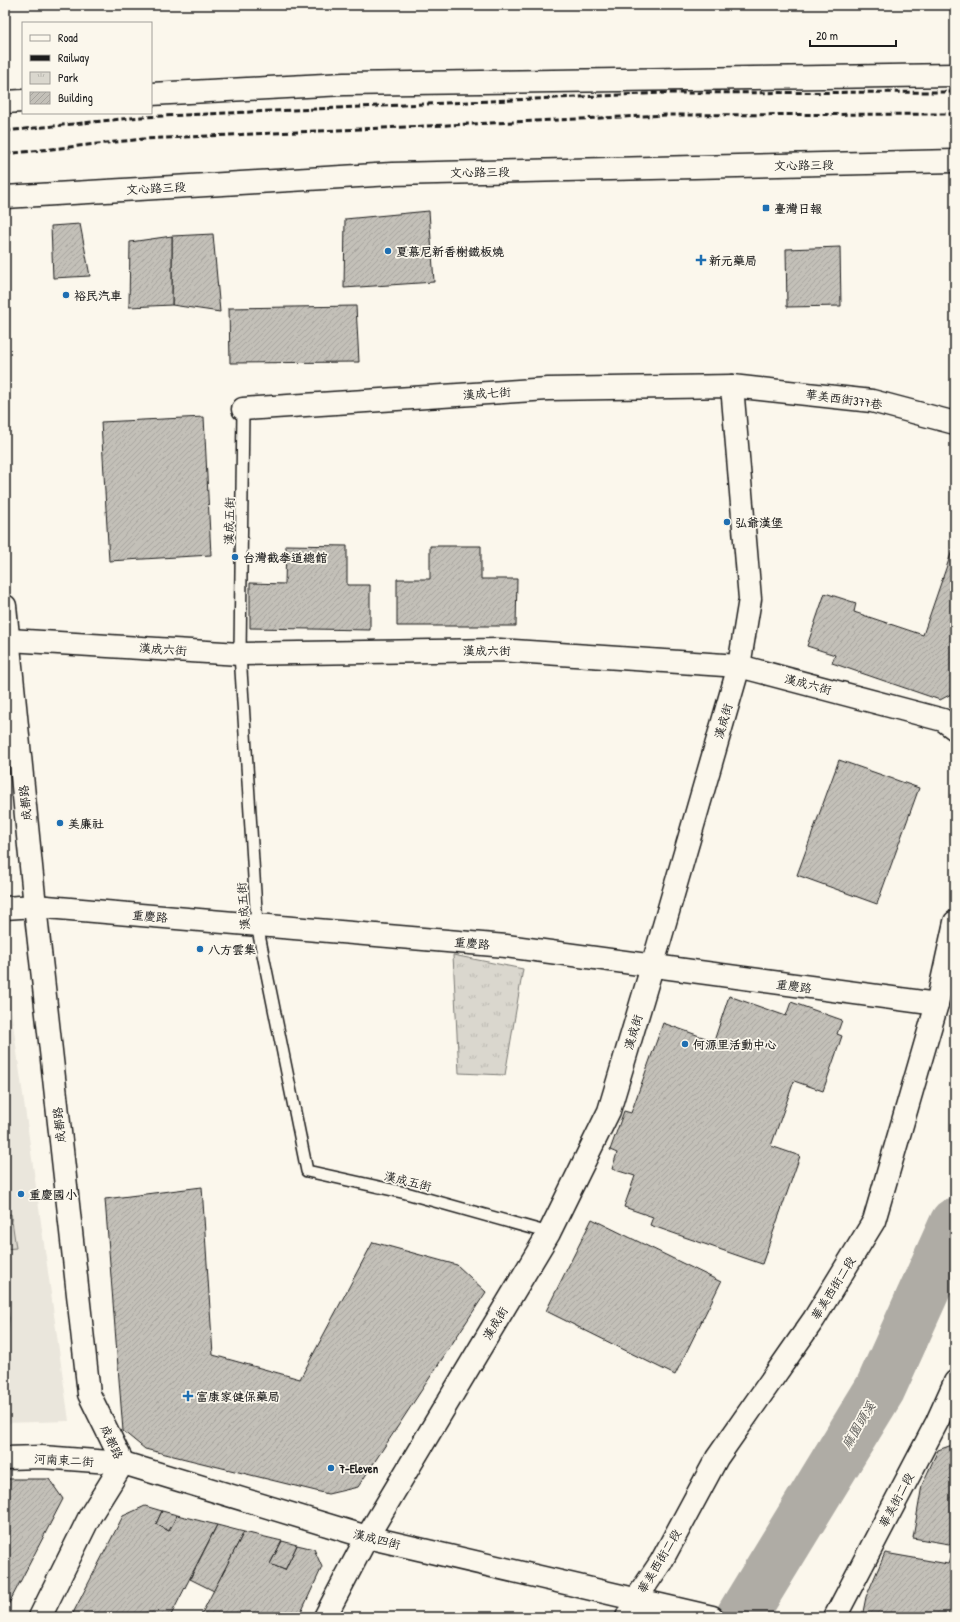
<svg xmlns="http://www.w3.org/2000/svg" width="960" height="1622" font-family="'Patrick Hand','LXGW WenKai TC',sans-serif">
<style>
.built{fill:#eae6dc}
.grass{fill:#dad7ce;stroke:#7b7a75}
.park{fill:url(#park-tufts);stroke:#7b7a75}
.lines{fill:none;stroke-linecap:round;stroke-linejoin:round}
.river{stroke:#afaca5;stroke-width:51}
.building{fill:url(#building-hatch);stroke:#1c1c1c}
.service-casing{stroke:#1c1c1c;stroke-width:14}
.minor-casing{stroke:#1c1c1c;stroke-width:25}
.secondary-casing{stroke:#1c1c1c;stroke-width:25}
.service{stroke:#fbf7ec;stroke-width:11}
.minor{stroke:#fbf7ec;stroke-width:22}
.secondary{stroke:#fbf7ec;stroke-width:22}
.rail{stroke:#1c1c1c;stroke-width:3;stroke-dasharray:6 3;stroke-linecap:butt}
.poi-dot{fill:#1f6fb2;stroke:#fbf7ec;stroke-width:1.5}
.labels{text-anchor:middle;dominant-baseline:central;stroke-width:3.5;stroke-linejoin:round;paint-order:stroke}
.street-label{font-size:12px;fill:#1c1c1c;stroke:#fbf7ec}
.poi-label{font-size:12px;font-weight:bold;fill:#1c1c1c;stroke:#fbf7ec;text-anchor:start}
.water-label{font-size:13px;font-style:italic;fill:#575653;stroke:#fbf7ec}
</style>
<defs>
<pattern id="park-tufts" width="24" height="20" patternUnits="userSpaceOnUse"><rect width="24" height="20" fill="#dad7ce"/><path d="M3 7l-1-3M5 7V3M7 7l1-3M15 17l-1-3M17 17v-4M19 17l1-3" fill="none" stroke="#bab8b0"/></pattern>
<pattern id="building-hatch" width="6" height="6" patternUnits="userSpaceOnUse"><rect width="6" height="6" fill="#c3c0b8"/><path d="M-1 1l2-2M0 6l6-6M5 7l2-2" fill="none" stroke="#a7a49e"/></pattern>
</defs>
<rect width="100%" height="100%" fill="#fbf7ec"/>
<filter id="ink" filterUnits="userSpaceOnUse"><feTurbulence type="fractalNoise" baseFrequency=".025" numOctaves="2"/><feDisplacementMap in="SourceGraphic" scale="8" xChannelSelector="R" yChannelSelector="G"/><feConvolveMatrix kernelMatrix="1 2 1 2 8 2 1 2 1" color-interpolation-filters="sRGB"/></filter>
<g filter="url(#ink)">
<path class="built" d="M5 967 69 1421 5 1423Z"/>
<g class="grass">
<path d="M11 1214 16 1248 5 1249V1215Z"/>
<path d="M5 1299 9 1318 6 1350 5 1352Z"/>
</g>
<path class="park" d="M453 955 523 969 505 1075 459 1073Z"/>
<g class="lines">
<path class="river" d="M741 1617 880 1389 955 1223"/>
</g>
<g class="building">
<path d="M429 211 434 282 344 288 345 219Z"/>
<path d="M80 224 90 276 53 278 51 226Z"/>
<path d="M213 234 220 312 172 305V236Z"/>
<path d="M172 236V305L129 307 130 242Z"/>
<path d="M840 247 841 306 787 307 786 249Z"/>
<path d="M356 306 359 362 230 363 229 308Z"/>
<path d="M204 417 211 555 109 561 101 422Z"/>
<path d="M286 545 347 546V585H370V630L250 628V583L285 584Z"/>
<path d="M430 546H481V579H517L516 626H397V579H430Z"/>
<path d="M953 548 955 549V692L940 700 832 663 835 655 807 646 825 593 856 603 854 612 923 635Z"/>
<path d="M839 760 919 788 877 904 797 875Z"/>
<path d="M729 996 786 1016 791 1002 842 1020 837 1034 842 1036 823 1091 794 1081 771 1146 800 1156 762 1264 650 1225 653 1217 624 1207 635 1176 612 1169 617 1153 610 1150 624 1111 631 1113 663 1023 714 1041Z"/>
<path d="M202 1187 213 1355 300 1379 373 1242 457 1265 486 1292 358 1487 328 1494 145 1449 123 1431 105 1199Z"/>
<path d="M592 1219 721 1282 675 1375 546 1311Z"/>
<path d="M955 1444V1545L913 1538 922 1485 938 1450Z"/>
<path d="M5 1479H49L63 1499 5 1611Z"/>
<path d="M145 1506 162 1511 156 1524 169 1531 177 1515 217 1525 170 1617H71L123 1516Z"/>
<path d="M162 1511 177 1515 169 1531 156 1524Z"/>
<path d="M217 1525 244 1532 214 1591 190 1579Z"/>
<path d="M244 1532 282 1541 270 1564 285 1570 297 1545 314 1549 322 1567 299 1617H200Z"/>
<path d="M282 1541 297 1545 285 1570 270 1564Z"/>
<path d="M953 1551H955V1617H862L866 1597 885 1553 948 1564Z"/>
</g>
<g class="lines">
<g class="service-casing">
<path id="service" d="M243 409 240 654 257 925 307 1171 406 1193 549 1233"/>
</g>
<g class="minor-casing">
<g id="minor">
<path d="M243 409 548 389 732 386 872 401 955 423"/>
<path d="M5 606 35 906 89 1394 123 1463"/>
<path d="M9 640 240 654 500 650 739 666 943 720 955 729"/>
<path d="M5 908 35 906 506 946 937 1004"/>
<path d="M5 1458 42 1457 123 1463 367 1537 712 1617"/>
<path d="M40 1617 90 1516 123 1463"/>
<path d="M325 1617 367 1537 549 1233 609 1111 652 967 739 666 750 599 732 386"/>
<path d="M627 1617 636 1599 661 1562 717 1458 814 1319 874 1221 937 1004 955 922"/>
<path d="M835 1617 937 1422 955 1382"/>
</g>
</g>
<g class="secondary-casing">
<g id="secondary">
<path d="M151 94 344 84 955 75"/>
<path d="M5 102 23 101"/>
<path d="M5 197 392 174 955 161"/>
</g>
</g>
<use href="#service" class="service"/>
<use href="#minor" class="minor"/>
<use href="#secondary" class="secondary"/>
<g class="rail">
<path d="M5 131 141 117 665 93 955 92"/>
<path d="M5 154 143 139 666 115 955 114"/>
</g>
</g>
</g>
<g class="poi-dot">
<rect x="762" y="204" width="8" height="8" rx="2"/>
<circle cx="388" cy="251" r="4"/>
<path d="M699 254h4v4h4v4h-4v4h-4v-4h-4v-4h4z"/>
<circle cx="66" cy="295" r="4"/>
<circle cx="727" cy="522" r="4"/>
<circle cx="235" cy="557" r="4"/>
<circle cx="60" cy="823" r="4"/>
<circle cx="200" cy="949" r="4"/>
<circle cx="685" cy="1044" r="4"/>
<circle cx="21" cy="1194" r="4"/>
<path d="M186 1390h4v4h4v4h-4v4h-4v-4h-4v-4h4z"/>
<circle cx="331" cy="1468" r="4"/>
</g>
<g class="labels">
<g class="street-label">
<text transform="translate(804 165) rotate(-1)">文心路三段</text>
<text transform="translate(480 172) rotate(-1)">文心路三段</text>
<text transform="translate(156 188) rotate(-3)">文心路三段</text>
<text transform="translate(487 393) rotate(-4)">漢成七街</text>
<text transform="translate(844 399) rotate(8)">華美西街377巷</text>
<text transform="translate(229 521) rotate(-89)">漢成五街</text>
<text transform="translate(163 649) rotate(4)">漢成六街</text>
<text x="487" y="650">漢成六街</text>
<text transform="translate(808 684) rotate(15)">漢成六街</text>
<text transform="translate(723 721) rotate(-74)">漢成街</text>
<text transform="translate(25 803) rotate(-96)">成都路</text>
<text transform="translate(243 906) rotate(-95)">漢成五街</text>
<text transform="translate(150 916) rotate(5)">重慶路</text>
<text transform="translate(472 943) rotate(5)">重慶路</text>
<text transform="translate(794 986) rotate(8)">重慶路</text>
<text transform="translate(633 1032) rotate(-73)">漢成街</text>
<text transform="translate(59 1125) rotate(-96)">成都路</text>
<text transform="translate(408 1181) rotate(14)">漢成五街</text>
<text transform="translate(833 1288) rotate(-58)">華美西街二段</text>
<text transform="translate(495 1323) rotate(-59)">漢成街</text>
<text transform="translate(112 1442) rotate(65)">成都路</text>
<text transform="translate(64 1460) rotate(3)">河南東二街</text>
<text transform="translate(896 1500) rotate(-62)">華美街二段</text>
<text transform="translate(377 1539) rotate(14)">漢成四街</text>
<text transform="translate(659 1561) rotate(-59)">華美西街二段</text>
</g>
<g class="poi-label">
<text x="774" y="208">臺灣日報</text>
<text x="396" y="251">夏慕尼新香榭鐵板燒</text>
<text x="709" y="260">新元藥局</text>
<text x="74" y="295">裕民汽車</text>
<text x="735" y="522">弘爺漢堡</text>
<text x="243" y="557">台灣截拳道總館</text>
<text x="68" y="823">美廉社</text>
<text x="208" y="949">八方雲集</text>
<text x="693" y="1044">何源里活動中心</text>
<text x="29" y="1194">重慶國小</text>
<text x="196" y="1396">富康家健保藥局</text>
<text x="339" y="1468">7-Eleven</text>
</g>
<g class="water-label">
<text transform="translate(858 1425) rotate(-59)">麻園頭溪</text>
</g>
</g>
<rect width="960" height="1622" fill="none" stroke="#fbf7ec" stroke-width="20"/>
<rect x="10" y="10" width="940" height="1602" fill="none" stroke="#1c1c1c" stroke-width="1.5" filter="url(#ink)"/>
<rect x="22" y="22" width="130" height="92" fill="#fbf7ec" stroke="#a29f99"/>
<rect x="30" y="35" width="20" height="6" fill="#fbf7ec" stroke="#a29f99"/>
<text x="58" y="42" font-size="12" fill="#1c1c1c">Road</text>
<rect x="30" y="55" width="20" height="6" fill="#1c1c1c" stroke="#a29f99"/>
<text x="58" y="62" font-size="12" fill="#1c1c1c">Railway</text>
<rect x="30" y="72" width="20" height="12" fill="url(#park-tufts)" stroke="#a29f99"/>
<text x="58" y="82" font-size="12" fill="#1c1c1c">Park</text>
<rect x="30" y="92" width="20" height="12" fill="url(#building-hatch)" stroke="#a29f99"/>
<text x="58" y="102" font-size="12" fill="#1c1c1c">Building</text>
<path d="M810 40v6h86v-6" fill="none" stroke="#1c1c1c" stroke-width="2"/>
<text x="816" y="40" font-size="12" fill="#1c1c1c" stroke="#fbf7ec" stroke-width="3" paint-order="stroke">20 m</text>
</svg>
